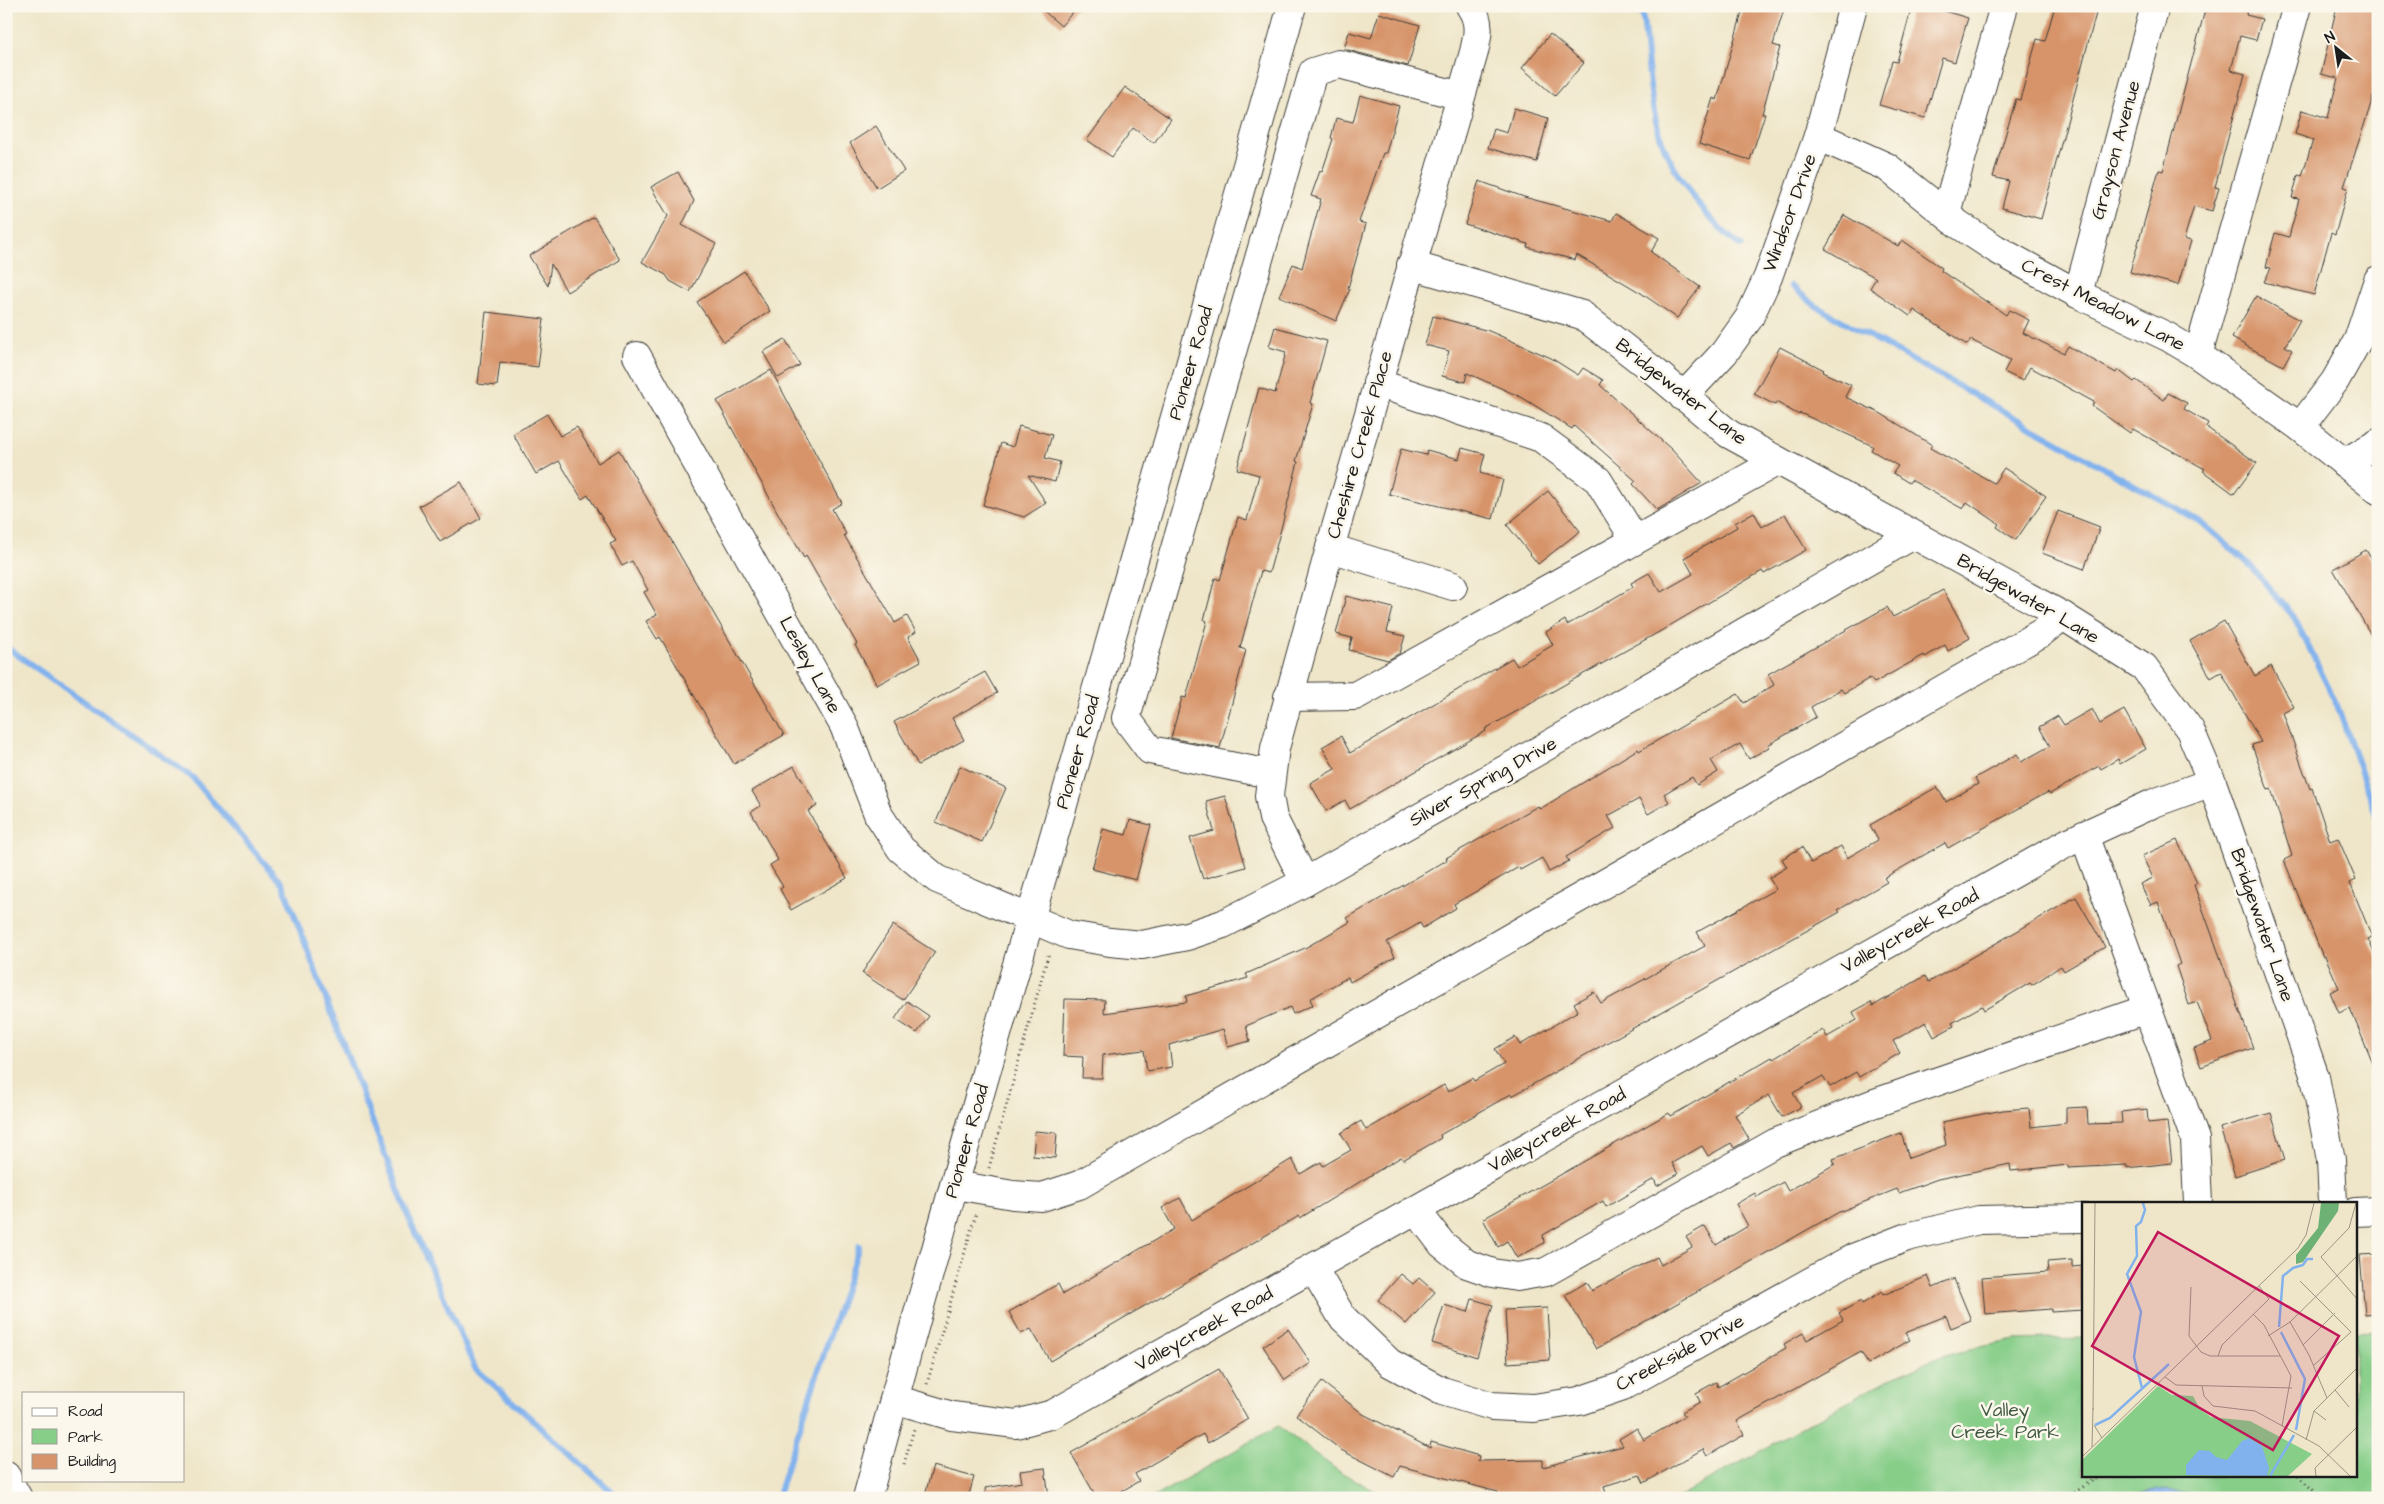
<svg xmlns="http://www.w3.org/2000/svg" width="2384" height="1504" font-family="'Architects Daughter',sans-serif">
<style>
.green{fill:#87ce89;stroke:#527552}
.water{fill:#82b2ed;stroke:#4f6784}
.lines{fill:none;stroke-linecap:round;stroke-linejoin:round}
.stream{stroke:#82b2ed;stroke-width:6}
.building{fill:#d7946b}
.minor-casing{stroke:#3c3a36;stroke-width:30}
.major-casing{stroke:#3c3a36;stroke-width:30}
.path{stroke:#3c3a36;stroke-width:3;stroke-dasharray:1 4;stroke-linecap:butt}
.minor{stroke:#fff;stroke-width:28}
.major{stroke:#fff;stroke-width:28}
.labels{text-anchor:middle;dominant-baseline:central;stroke-width:5;stroke-linejoin:round;paint-order:stroke}
.street-label{font-size:19px;fill:#1c1c1c;stroke:#fbf7ec}
.park-label{font-size:19px;fill:#415a42;stroke:#fbf7ec}
.inset-river{fill:none;stroke:#82b2ed;stroke-width:2.5}
.inset-road{fill:none;stroke:#9b9584;stroke-width:1}
.view{fill:#c2185b;fill-opacity:0.15;stroke:#c2185b;stroke-width:2.5}
.inset-edge{fill:none;stroke:#1c1c1c;stroke-width:2.5}
</style>
<rect width="100%" height="100%" fill="#fbf7ec"/>
<filter id="ink" filterUnits="userSpaceOnUse"><feTurbulence type="fractalNoise" baseFrequency=".02" numOctaves="2"/><feDisplacementMap in="SourceGraphic" scale="10" xChannelSelector="R" yChannelSelector="G"/><feConvolveMatrix kernelMatrix="1 2 1 2 8 2 1 2 1" color-interpolation-filters="sRGB"/></filter>
<filter id="wash" filterUnits="userSpaceOnUse"><feTurbulence type="fractalNoise" baseFrequency=".0096" numOctaves="4" result="noise"/><feDisplacementMap in="SourceGraphic" scale="20" xChannelSelector="R" yChannelSelector="G"/><feGaussianBlur stdDeviation="1.12" result="paint"/><feColorMatrix in="noise" values="0 0 0 0 0 0 0 0 0 0 0 0 0 0 0 0 0 1.4 0 .05"/><feComposite in="paint" operator="in"/></filter>
<g filter="url(#wash)">
<rect width="100%" height="100%" fill="#efe6c9"/>
<g class="green">
<path d="M2378 1331V1498H1677L1880 1384 1936 1358 1960 1351 2016 1340 2083 1338V1475H2355V1332Z"/>
<path d="M1278 1426 1337 1470 1387 1498H1152Z"/>
</g>
<path class="water" d="M2167 1490 2204 1498H2114L2121 1495Z"/>
<g class="lines">
<g class="stream">
<path d="M1641 6C1648 44 1647 84 1656 121 1666 166 1704 219 1741 246"/>
<path d="M1791 286 1816 306 2202 523 2248 563 2294 617 2337 705 2378 820"/>
<path d="M6 647 192 777 283 885 410 1221 475 1368 619 1498"/>
<path d="M777 1498 859 1246"/>
</g>
</g>
<g id="blocks">
<g class="building">
<path d="M1038 6H1078L1061 26Z"/>
<path d="M1744 6H1785L1773 45 1780 47 1762 114H1765L1750 160 1699 144 1713 98 1717 100Z"/>
<path d="M1912 6H1927L1968 18 1955 62 1942 58 1925 118 1879 105 1892 61 1897 62Z"/>
<path d="M2055 6H2098L2041 219 2002 208 2009 181 1993 177 2016 99 2020 100 2037 39 2045 41Z"/>
<path d="M2206 6H2249L2246 15 2262 19 2256 40 2240 36 2231 70 2245 74 2215 187 2219 188 2212 211 2194 206 2184 239 2191 241 2178 285 2130 272 2159 170 2163 171Z"/>
<path d="M2337 6H2378V82L2344 187 2348 188 2335 235 2331 233 2314 295 2264 282 2271 268 2266 267 2275 233 2289 237 2299 199 2292 198 2298 175 2302 176 2313 140 2295 134 2302 110 2328 118 2338 78 2321 74Z"/>
<path d="M1379 13 1420 25 1408 66 1344 49 1349 32 1371 38Z"/>
<path d="M1550 34 1584 63 1555 96 1522 68Z"/>
<path d="M1125 87 1171 119 1154 143 1133 128 1112 157 1087 140Z"/>
<path d="M1360 95 1399 106 1386 153H1383L1359 222 1366 224 1348 288 1350 289 1336 321 1279 296 1293 264 1302 268 1321 199 1311 196 1320 171 1322 172 1333 139 1331 138 1336 118 1353 122Z"/>
<path d="M1514 108 1548 118 1537 162 1488 148 1494 129 1507 133Z"/>
<path d="M876 126 904 171 877 188 850 143Z"/>
<path d="M678 172 694 201 682 225 716 244 690 292 670 281 666 275 642 262 668 216 651 187Z"/>
<path d="M1479 181 1524 197 1612 221 1616 213 1659 238 1651 252 1700 287 1677 318 1641 293 1577 255 1575 260 1527 247 1528 244 1465 224Z"/>
<path d="M1844 215 1898 246 1902 240 1942 268 1941 271 2006 315 2009 310 2029 320 2023 333 2064 353 2068 346 2116 373 2118 370 2134 382 2136 380 2164 400 2168 393 2187 403 2184 409 2208 423 2206 427 2257 463 2234 494 2203 471 2205 469 2133 429 2130 433 2092 406 2094 402 2030 367 2023 381 2004 372 2010 360 1971 340 1967 345 1914 310 1910 316 1870 288 1876 278 1825 249Z"/>
<path d="M594 217 620 260 567 292 551 264 548 286 529 256Z"/>
<path d="M744 271 770 311 724 342 697 302Z"/>
<path d="M2256 296 2300 320 2285 346 2292 350 2283 366 2232 338Z"/>
<path d="M486 312 544 319 538 367 500 362 497 386 478 384Z"/>
<path d="M1433 316 1489 331 1551 358 1578 375 1583 368 1603 380 1600 385 1672 450 1702 483 1657 510 1633 484 1636 481 1574 426 1572 429 1523 398 1467 373 1465 382 1442 376 1449 351 1425 345Z"/>
<path d="M1275 327 1327 341 1310 403 1313 404 1296 461 1298 462 1281 529 1269 573 1261 571 1240 648 1246 650 1220 748 1171 738 1182 697 1186 698 1207 621 1204 620 1215 578 1220 580 1238 517 1247 520 1259 475 1237 469 1259 388 1275 393 1286 352 1269 347Z"/>
<path d="M785 339 800 365 778 378 763 352Z"/>
<path d="M1780 347 1824 370 1822 372 1851 385 1845 397 1880 413 1932 445 1930 448 1994 483 2004 468 2046 496 2016 540 1997 527 1999 524 1967 502 1963 509 1911 480 1909 483 1893 473 1898 466 1871 450 1873 446 1800 413 1799 415 1776 402 1775 405 1754 394Z"/>
<path d="M771 370 842 503 832 509 846 534 844 535 895 623 907 616 916 632 908 637 921 661 877 685 855 645 857 644 806 556 804 558 780 517 717 401Z"/>
<path d="M547 414 560 436 577 427 598 463 619 450 784 735 734 764 660 637 657 639 646 621 657 615 644 592 648 590 632 561 622 566 610 544 616 541 588 495 582 499 559 461 536 474 513 434Z"/>
<path d="M1019 426 1052 435 1045 458 1060 462 1055 482 1028 475 1046 503 1024 517 983 505 1001 443 1013 447Z"/>
<path d="M1462 448 1485 454 1480 473 1503 480 1493 519 1389 494 1401 449 1426 455 1427 450 1459 459Z"/>
<path d="M461 482 481 518 440 542 419 506Z"/>
<path d="M1548 491 1580 531 1538 564 1507 525Z"/>
<path d="M2058 511 2100 527 2084 569 2042 553Z"/>
<path d="M1754 512 1762 527 1785 514 1806 550 1764 574 1762 571 1659 632 1485 729 1486 731 1350 809 1345 800 1326 811 1310 783 1335 769 1322 747 1341 736 1350 753 1512 658 1517 666 1553 645 1546 632 1565 620 1567 625 1633 587 1631 583 1649 573 1661 592 1693 574 1684 558 1737 527 1735 523Z"/>
<path d="M2366 550 2378 570V647L2333 569Z"/>
<path d="M1943 590 1970 638 1948 651 1945 645 1925 657 1924 655 1874 683 1870 678 1844 693 1841 689 1811 707 1816 717 1768 745 1769 747 1749 759 1740 744 1711 760 1718 772 1697 785 1692 777 1664 794 1669 802 1648 814 1639 799 1608 816 1615 828 1566 857 1569 861 1549 872 1542 858 1520 870 1519 867 1454 904 1456 908 1423 928 1420 923 1387 942 1395 957 1350 982 1348 977 1310 999 1313 1005 1293 1014 1290 1007 1246 1026 1250 1041 1228 1047 1223 1029 1169 1045 1172 1067 1147 1071 1144 1050 1103 1055 1102 1078H1082L1083 1057 1063 1056 1065 999 1105 1000 1104 1013 1187 1002 1186 996 1248 978 1246 974 1305 948 1350 922 1347 918 1447 860 1446 858 1538 806 1540 809 1638 749 1639 751 1738 694 1744 703 1774 685 1768 674 1887 607 1893 617Z"/>
<path d="M1346 596 1393 608 1387 632 1405 636 1400 653 1388 660 1349 650 1352 638 1336 634Z"/>
<path d="M2224 621 2255 676 2271 666 2294 707 2283 713 2310 789 2312 788 2330 841 2338 838 2356 880 2350 883 2372 937 2368 939 2378 961V1076L2350 1008 2339 1013 2330 992 2339 988 2325 956 2323 957 2284 860 2292 856 2271 789 2268 790 2252 745 2261 742 2221 672 2211 678 2190 641Z"/>
<path d="M985 672 997 693 952 718 964 740 918 765 894 722Z"/>
<path d="M2092 709 2100 724 2124 710 2146 749 2120 764 2118 759 2101 769 2099 766 2050 794 2048 792 1948 848 1945 843 1884 878 1887 882 1838 910 1840 912 1512 1096 1511 1094 1440 1135 1441 1138 1403 1160 1401 1157 1300 1218 1299 1216 1050 1361 1031 1329 1021 1334 1009 1312 1058 1284 1063 1294 1174 1229 1162 1208 1180 1198 1192 1220 1292 1159 1300 1174 1321 1162 1323 1166 1351 1150 1341 1133 1361 1121 1366 1130 1444 1085 1448 1092 1472 1078 1474 1081 1504 1064 1495 1049 1515 1037 1520 1045 1578 1011 1574 1003 1594 992 1601 1003 1705 946 1697 932 1776 889 1769 878 1787 867 1782 859 1802 847 1811 863 1841 846 1847 858 1878 840 1870 825 1937 787 1946 802 1978 784 1975 778 2017 754 2021 762 2050 746 2039 727 2058 716 2064 725Z"/>
<path d="M794 766 817 806 808 811 847 878 791 910 780 889 783 887 770 865 778 860 751 812 761 806 752 791Z"/>
<path d="M960 766 1006 788 982 842 936 822Z"/>
<path d="M1225 796 1246 867 1203 879 1190 838 1214 831 1206 801Z"/>
<path d="M1130 820 1151 825 1136 880 1092 869 1103 829 1126 835Z"/>
<path d="M2177 840 2197 883 2194 885 2253 1048 2201 1067 2194 1048 2212 1041 2197 1002 2189 1005 2176 966 2180 964 2158 902 2151 905 2140 884 2153 878 2142 856Z"/>
<path d="M2076 897 2105 947 2064 971 2061 966 2032 985 2030 983 1984 1010 1982 1006 1952 1023 1954 1026 1934 1037 1926 1022 1893 1041 1900 1053 1859 1077 1856 1072 1830 1087 1823 1076 1793 1093 1801 1107 1782 1117 1769 1095 1735 1115 1749 1139 1734 1148 1731 1143 1708 1156 1702 1146 1672 1163 1678 1174 1657 1186 1654 1179 1606 1207 1603 1201 1543 1235 1544 1243 1517 1258 1507 1241 1498 1247 1483 1219 1669 1113 1671 1116 1772 1057 1773 1059 1823 1030 1827 1037 1857 1020 1853 1012 1871 1002 1873 1006 1925 976 1929 982Z"/>
<path d="M893 925 935 952 903 1000 862 973Z"/>
<path d="M907 1001 929 1016 917 1033 895 1019Z"/>
<path d="M2087 1107 2088 1124 2122 1123 2121 1112 2147 1109 2148 1123 2167 1121 2172 1163 2127 1168V1165L2068 1168V1165L2011 1171 2010 1164 1938 1179 1899 1193 1897 1189 1839 1212 1596 1349 1565 1295 1587 1282 1592 1291 1657 1257 1661 1265 1692 1247 1686 1237 1705 1226 1716 1245 1748 1226 1736 1204 1755 1193 1757 1197 1783 1182 1788 1191 1835 1164 1833 1159 1901 1133 1909 1158 1946 1145 1942 1122 2003 1110 2029 1108 2031 1127 2066 1123V1108Z"/>
<path d="M2271 1113 2285 1160 2235 1176 2220 1128Z"/>
<path d="M1035 1131 1057 1133 1055 1158 1033 1156Z"/>
<path d="M2378 1254V1313L2365 1314 2360 1255Z"/>
<path d="M2072 1260V1267L2083 1266V1310L2051 1312V1309L1985 1314 1982 1277 2048 1272 2047 1262Z"/>
<path d="M1401 1274 1413 1284 1419 1278 1435 1292 1406 1324 1378 1300Z"/>
<path d="M1928 1276 1933 1288 1954 1279 1971 1320 1951 1328 1946 1316 1905 1332 1910 1340 1868 1364 1861 1352 1737 1421 1744 1435 1707 1456 1703 1449 1644 1483 1640 1475 1604 1486 1607 1498H1587L1586 1494 1569 1498 1568 1496 1498 1498V1492L1400 1466 1394 1477 1341 1450 1296 1415 1322 1382 1363 1414 1430 1448 1431 1442 1479 1456 1478 1461 1543 1460V1467L1623 1446 1619 1439 1637 1428 1644 1440 1685 1416 1682 1412 1700 1402 1696 1393 1716 1382 1718 1387 1786 1348 1784 1344 1803 1333 1807 1340 1843 1320 1839 1313 1861 1301 1862 1304 1882 1292 1883 1295Z"/>
<path d="M1472 1299 1493 1305 1477 1357 1432 1343 1444 1305 1468 1312Z"/>
<path d="M1547 1308 1550 1360 1508 1363 1505 1310Z"/>
<path d="M1288 1329 1311 1363 1285 1380 1263 1346Z"/>
<path d="M1219 1369 1248 1419 1208 1443 1203 1434 1135 1474 1139 1481 1110 1498H1097L1071 1453Z"/>
<path d="M933 1466 974 1477 968 1498H924Z"/>
<path d="M1045 1468 1049 1498H986L985 1488 1022 1482 1020 1471Z"/>
</g>
</g>
</g>
<g filter="url(#ink)">
<use href="#blocks" fill-opacity="0" stroke="#3c3a36" stroke-width="1"/>
<g class="lines">
<g class="minor-casing">
<g id="minor">
<path d="M1818 136 1887 167 1958 224 1996 249 2078 294 2168 337 2198 355 2300 427 2378 490"/>
<path d="M1946 213 2004 6"/>
<path d="M1411 265 1582 315 1654 371 1729 434 2063 616 2144 667 2190 730 2212 782 2315 1077 2331 1160 2333 1203"/>
<path d="M2078 294 2155 6"/>
<path d="M2198 355 2297 6"/>
<path d="M637 356 844 726 878 814 901 849 937 879 1069 935 1110 942 1142 945 1187 936 1223 924 1305 882 1531 755 1913 535"/>
<path d="M1377 383 1541 438 1598 480 1635 540"/>
<path d="M1683 397 1724 353 1749 318 1768 277 1818 136 1853 6"/>
<path d="M2300 427 2335 381 2358 340 2378 280"/>
<path d="M2344 463 2378 443"/>
<path d="M1330 548 1453 586"/>
<path d="M1288 697 1355 696 1778 461"/>
<path d="M1270 774 1150 750 1126 718 1313 72 1339 64 1461 96"/>
<path d="M2084 835 2195 1139 2198 1203"/>
<path d="M1305 882 1273 818 1269 796 1275 748 1330 548 1474 52C1478 35 1481 22 1470 6"/>
<path d="M955 1185 1013 1195 1042 1197 1079 1185 2041 633 2063 616"/>
<path d="M1416 1210 1442 1244 1467 1264 1493 1273 1517 1277 1546 1272 1775 1143 1872 1104 2147 1009"/>
<path d="M2355 1212 2378 1211"/>
<path d="M1313 1268 1342 1317 1390 1363 1442 1391 1492 1406 1534 1408 1579 1401 1623 1386 1853 1258 1907 1237 1979 1220 2083 1218"/>
<path d="M894 1399 952 1416 1016 1424 1053 1414 2067 843 2154 803 2212 782"/>
<path d="M6 1476 18 1498"/>
</g>
</g>
<g class="major-casing">
<path id="major" d="M867 1498C1003 999 1153 504 1292 6"/>
</g>
<g class="path">
<path d="M989 1168 1049 952"/>
<path d="M927 1384 976 1213"/>
<path d="M904 1464 914 1429"/>
<path d="M2298 1475 2314 1490 2317 1498"/>
<path d="M2066 1498 2101 1475"/>
</g>
<use href="#minor" class="minor"/>
<use href="#major" class="major"/>
</g>
</g>
<g class="labels">
<g class="street-label">
<text transform="translate(2116 150) rotate(-75)">Grayson Avenue</text>
<text transform="translate(1790 213) rotate(-70)">Windsor Drive</text>
<text transform="translate(2103 305) rotate(27)">Crest Meadow Lane</text>
<text transform="translate(1191 363) rotate(-74)">Pioneer Road</text>
<text transform="translate(1681 392) rotate(38)">Bridgewater Lane</text>
<text transform="translate(1360 445) rotate(-74)">Cheshire Creek Place</text>
<text transform="translate(2028 599) rotate(30)">Bridgewater Lane</text>
<text transform="translate(810 665) rotate(61)">Lesley Lane</text>
<text transform="translate(1078 752) rotate(-74)">Pioneer Road</text>
<text transform="translate(1483 782) rotate(-29)">Silver Spring Drive</text>
<text transform="translate(2262 925) rotate(71)">Bridgewater Lane</text>
<text transform="translate(1910 931) rotate(-29)">Valleycreek Road</text>
<text transform="translate(1557 1130) rotate(-29)">Valleycreek Road</text>
<text transform="translate(967 1141) rotate(-74)">Pioneer Road</text>
<text transform="translate(1204 1329) rotate(-29)">Valleycreek Road</text>
<text transform="translate(1680 1353) rotate(-28)">Creekside Drive</text>
</g>
<g class="park-label">
<text x="2005" y="1410">Valley<tspan x="2005" dy="22">Creek Park</tspan></text>
</g>
</g>
<g transform="translate(2082 1202)">
<rect width="275" height="275" fill="#efe6c9"/>
<path d="M76 184 90 193 111 194 118 207 129 215 168 219 230 252 206 274H0V258Z" fill="#87ce89"/>
<path d="M239 1H257L256 9 221 60 214 62V53L236 26Z" fill="#6db175"/>
<path d="M167 236 180 244 187 266 185 274 104 273V263L117 248 128 249 134 255 145 258 160 239Z" fill="#82b2ed"/>
<path class="inset-river" d="M197 125 201 74 211 66 221 63 225 57H231M199 130 223 177 214 228M60 186 52 155 59 110 45 72 55 54 54 24 59 20 63 8 61 1M13 223 28 216 87 162M188 274 212 233"/>
<path class="inset-road" d="M274 1 267 26 239 55 275 97M218 79 269 130 232 163M109 85 107 134 119 150 128 154H198M171 112 182 123 209 174 200 224M208 120 227 153 245 196M186 134 208 120 275 54M221 143 253 111M136 154 140 143 187 97 177 84M83 175 94 183 210 186M120 184 122 194 131 204 173 209 237 244 268 274M253 188 267 205M11 208 13 1M232 209 244 218M12 223 20 236M224 238 232 209 275 166M10 245 11 206M0 255 216 46 224 33 232 1M234 274 233 266 275 225"/>
<path class="view" d="M76 30 257 134 191 248 10 144Z"/>
<rect width="275" height="275" class="inset-edge"/>
</g>
<rect width="2384" height="1504" fill="none" stroke="#fbf7ec" stroke-width="25"/>
<rect x="22" y="1392" width="162" height="90" fill="#fbf7ec" stroke="#a29f99"/>
<rect x="32" y="1408" width="25" height="8" fill="#ffffff" stroke="#a29f99"/>
<text x="68" y="1416" font-size="15" fill="#1c1c1c">Road</text>
<rect x="32" y="1429" width="25" height="15" fill="#87ce89" stroke="#a29f99"/>
<text x="68" y="1442" font-size="15" fill="#1c1c1c">Park</text>
<rect x="32" y="1454" width="25" height="15" fill="#d7946b" stroke="#a29f99"/>
<text x="68" y="1466" font-size="15" fill="#1c1c1c">Building</text>
<g transform="translate(2336 48) rotate(330)" stroke="#fbf7ec" stroke-width="4" paint-order="stroke">
<path d="M0-4L9 19L0 12L-9 19Z" fill="#1c1c1c"/>
<text y="-8" font-size="14" font-weight="bold" text-anchor="middle" fill="#1c1c1c">N</text>
</g>
</svg>
